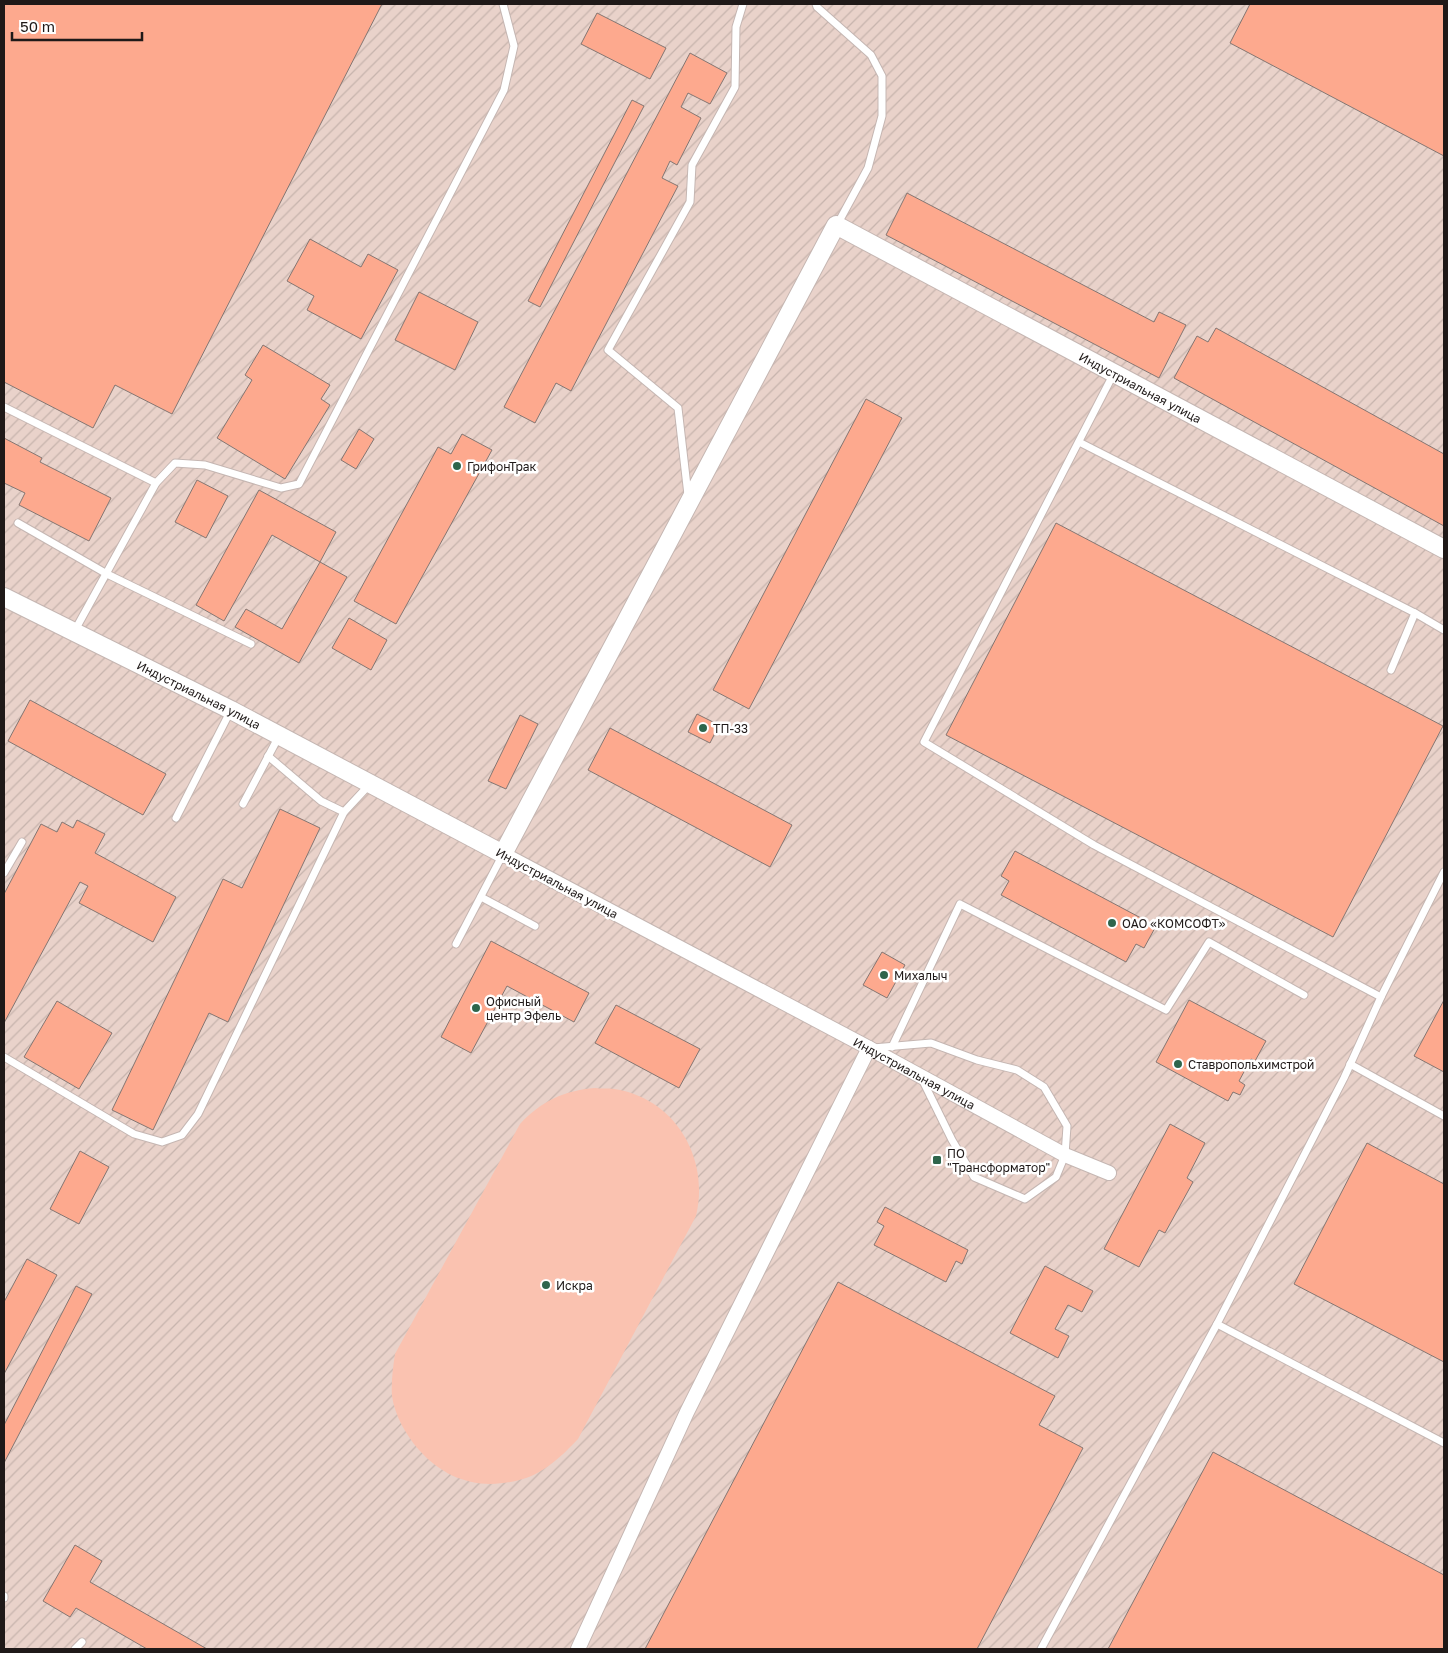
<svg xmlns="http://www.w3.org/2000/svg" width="1448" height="1653" font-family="'Golos Text',sans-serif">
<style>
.industrial{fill:url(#industrial-furrows)}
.grass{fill:#fac2b0}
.building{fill:#fda98e;stroke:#847672}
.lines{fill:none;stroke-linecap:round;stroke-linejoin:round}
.service-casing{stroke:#c5b6b2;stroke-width:9}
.minor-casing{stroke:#c5b6b2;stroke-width:16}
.tertiary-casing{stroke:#c5b6b2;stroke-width:20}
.service{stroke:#fff;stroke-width:7}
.minor{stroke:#fff;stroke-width:14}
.tertiary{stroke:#fff;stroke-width:18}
.poi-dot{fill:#2e654c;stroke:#fff;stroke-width:2}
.labels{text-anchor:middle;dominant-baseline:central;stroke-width:5;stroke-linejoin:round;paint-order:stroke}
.street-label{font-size:12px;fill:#1f1918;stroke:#fff}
.poi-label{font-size:12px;fill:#1f1918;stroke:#fff;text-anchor:start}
</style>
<defs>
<pattern id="industrial-furrows" width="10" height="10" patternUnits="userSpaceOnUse" patternTransform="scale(1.25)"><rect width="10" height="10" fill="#e9d2ca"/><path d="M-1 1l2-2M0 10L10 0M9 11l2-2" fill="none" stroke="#c7b4ad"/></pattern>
</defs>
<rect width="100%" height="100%" fill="#efe0db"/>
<rect class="industrial" x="4" y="4" width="1440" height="1645"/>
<path class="grass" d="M595 1088C601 1089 608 1088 614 1089 675 1098 710 1158 696 1216L578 1439C563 1455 544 1473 523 1479 482 1491 447 1481 419 1450 406 1435 395 1416 392 1396 391 1383 393 1367 395 1354L520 1124C540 1102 565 1090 595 1088Z"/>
<g class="building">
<path d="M4 4H382L172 414 115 385 93 428 4 382Z"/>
<path d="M1250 4H1444V156L1230 43Z"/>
<path d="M597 13 666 48 650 79 581 44Z"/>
<path d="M690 53 727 73 710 104 688 93 681 107 701 118 677 165 670 161 662 178 678 186 571 391 556 383 535 423 504 407Z"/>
<path d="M632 100 644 106 540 307 528 301Z"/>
<path d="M907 193 1154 322 1159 312 1186 325 1159 378 886 235Z"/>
<path d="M310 239 361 267 368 254 398 270 361 339 307 310 314 296 287 281Z"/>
<path d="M419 292 478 322 455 370 395 340Z"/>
<path d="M1216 328 1444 454V526L1174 378 1197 336 1208 342Z"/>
<path d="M263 345 330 385 321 399 330 405 285 479 217 438 252 380 245 375Z"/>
<path d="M866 399 902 418 749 709 713 690Z"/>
<path d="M359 429 374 439 356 469 341 460Z"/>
<path d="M462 434 492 450 396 624 354 601 438 447 451 454Z"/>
<path d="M4 438 42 458 40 462 111 498 89 541 19 505 25 493 4 483Z"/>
<path d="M197 480 228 496 206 538 175 522Z"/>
<path d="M259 490 336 532 320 562 272 535 224 621 196 605Z"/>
<path d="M1056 523 1443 726 1333 937 946 735Z"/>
<path d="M320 562 347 577 299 663 235 627 246 609 282 629Z"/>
<path d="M349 618 387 640 371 670 332 648Z"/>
<path d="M30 700 166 774 143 815 8 741Z"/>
<path d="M697 714 719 725 710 743 688 732Z"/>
<path d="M520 715 538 724 506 789 488 781Z"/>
<path d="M610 728 792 825 770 867 588 770Z"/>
<path d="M280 809 320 828 228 1022 209 1013 153 1130 112 1110 223 879 242 888Z"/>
<path d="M77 820 105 834 95 853 176 897 153 942 79 903 88 886 80 882 4 1023V894L41 824 57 832 62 822 73 828Z"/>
<path d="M1015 851 1156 926 1144 948 1136 944 1126 962 1001 895 1009 881 1001 876Z"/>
<path d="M491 941 589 993 574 1022 507 986 471 1053 441 1037Z"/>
<path d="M882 952 905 965 887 998 863 985Z"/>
<path d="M1189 1000 1266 1041 1255 1061 1251 1059 1239 1081 1245 1085 1240 1095 1233 1092 1228 1101 1156 1062Z"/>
<path d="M1444 1000V1072L1414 1056Z"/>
<path d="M57 1001 112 1033 79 1089 24 1057Z"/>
<path d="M616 1005 700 1049 679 1088 595 1043Z"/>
<path d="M1170 1124 1205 1143 1187 1178 1193 1182 1165 1233 1159 1230 1139 1267 1104 1249Z"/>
<path d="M1367 1143 1444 1184V1362L1294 1284Z"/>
<path d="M80 1151 109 1167 79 1224 50 1209Z"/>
<path d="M885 1207 968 1250 962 1264 956 1261 946 1282 874 1245 884 1226 877 1222Z"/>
<path d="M27 1259 57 1275 4 1374V1302Z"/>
<path d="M1045 1266 1093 1291 1082 1312 1068 1305 1055 1329 1069 1336 1058 1358 1010 1333Z"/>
<path d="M838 1282 1055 1396 1039 1425 1083 1448 977 1649H645Z"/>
<path d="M76 1286 92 1294 4 1463V1425Z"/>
<path d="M1213 1452 1444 1575V1649H1108Z"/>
<path d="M75 1545 102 1561 90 1582 207 1649H147L76 1608 70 1617 43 1601Z"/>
</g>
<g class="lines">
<g class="service-casing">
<g id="service">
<path d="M816 4 817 7 871 55 882 76V116L868 168 837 225"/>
<path d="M1114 373 924 742 1094 845 1381 997 1344 1078 1217 1324 1444 1443"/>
<path d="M4 407 156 483"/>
<path d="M1079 442 1415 613 1391 670"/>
<path d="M688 495 678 408 608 350 690 202 692 165 735 87 736 27 743 4"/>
<path d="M18 523 107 574 251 644"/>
<path d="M1415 613 1444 630"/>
<path d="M74 632 156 483 175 463 205 465 281 488 299 484 504 90 514 46 503 4"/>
<path d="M268 756 321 801 344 812"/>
<path d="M243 804 279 736"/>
<path d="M176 818 231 710"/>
<path d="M4 873 22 842"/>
<path d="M481 897 535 926"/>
<path d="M456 944 503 854"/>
<path d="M1381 997 1444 872"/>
<path d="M892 1047 960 904 1166 1010 1209 942 1304 995"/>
<path d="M873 1048 931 1043 977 1060 1017 1070 1044 1087 1067 1126 1065 1155 1056 1177 1025 1199 974 1177 952 1140 922 1079"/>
<path d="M4 1057 134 1134 162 1142 182 1135 198 1114 344 812 370 784"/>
<path d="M1350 1064 1444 1116"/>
<path d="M4 1596V1598"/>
<path d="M75 1649 82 1642"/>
<path d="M1041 1649 1217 1324"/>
</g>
</g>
<g class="minor-casing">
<g id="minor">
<path id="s1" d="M503 854 869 1048 1065 1155 1109 1173"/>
<path d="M578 1649 687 1412 869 1048"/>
</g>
</g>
<g class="tertiary-casing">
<g id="tertiary">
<path id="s2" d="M4 597 231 710 503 854 836 225 1444 549"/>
</g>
</g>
<use href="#service" class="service"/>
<use href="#minor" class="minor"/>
<use href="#tertiary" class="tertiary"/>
</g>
<g class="poi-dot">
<circle cx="457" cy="466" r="5"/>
<circle cx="703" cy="728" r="5"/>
<circle cx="1112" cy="923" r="5"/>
<circle cx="884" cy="975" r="5"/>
<circle cx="476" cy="1008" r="5"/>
<circle cx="1178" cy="1064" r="5"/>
<rect x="932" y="1155" width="10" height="10" rx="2.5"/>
<circle cx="546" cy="1285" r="5"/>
</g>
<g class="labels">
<g class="street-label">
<text stroke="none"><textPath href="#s2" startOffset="1618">Индустриальная улица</textPath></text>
<text stroke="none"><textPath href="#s2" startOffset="218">Индустриальная улица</textPath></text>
<text transform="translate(557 883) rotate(28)">Индустриальная улица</text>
<text stroke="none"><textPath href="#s1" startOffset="466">Индустриальная улица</textPath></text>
</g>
<g class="poi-label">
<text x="467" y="466">ГрифонТрак</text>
<text x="713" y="728">ТП-33</text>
<text x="1122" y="923">ОАО «КОМСОФТ»</text>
<text x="894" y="975">Михалыч</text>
<text x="486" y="1001">Офисный<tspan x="486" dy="14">центр Эфель</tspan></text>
<text x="1188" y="1064">Ставропольхимстрой</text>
<text x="947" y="1153">ПО<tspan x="947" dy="14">"Трансформатор"</tspan></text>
<text x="556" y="1285">Искра</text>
</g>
</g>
<rect width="1448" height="1653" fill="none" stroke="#1f1918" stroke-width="10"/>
<path d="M12 32v8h130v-8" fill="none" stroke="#1f1918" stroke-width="2.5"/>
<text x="20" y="32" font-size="15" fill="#1f1918" stroke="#ffffff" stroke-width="4" paint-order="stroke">50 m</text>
</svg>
